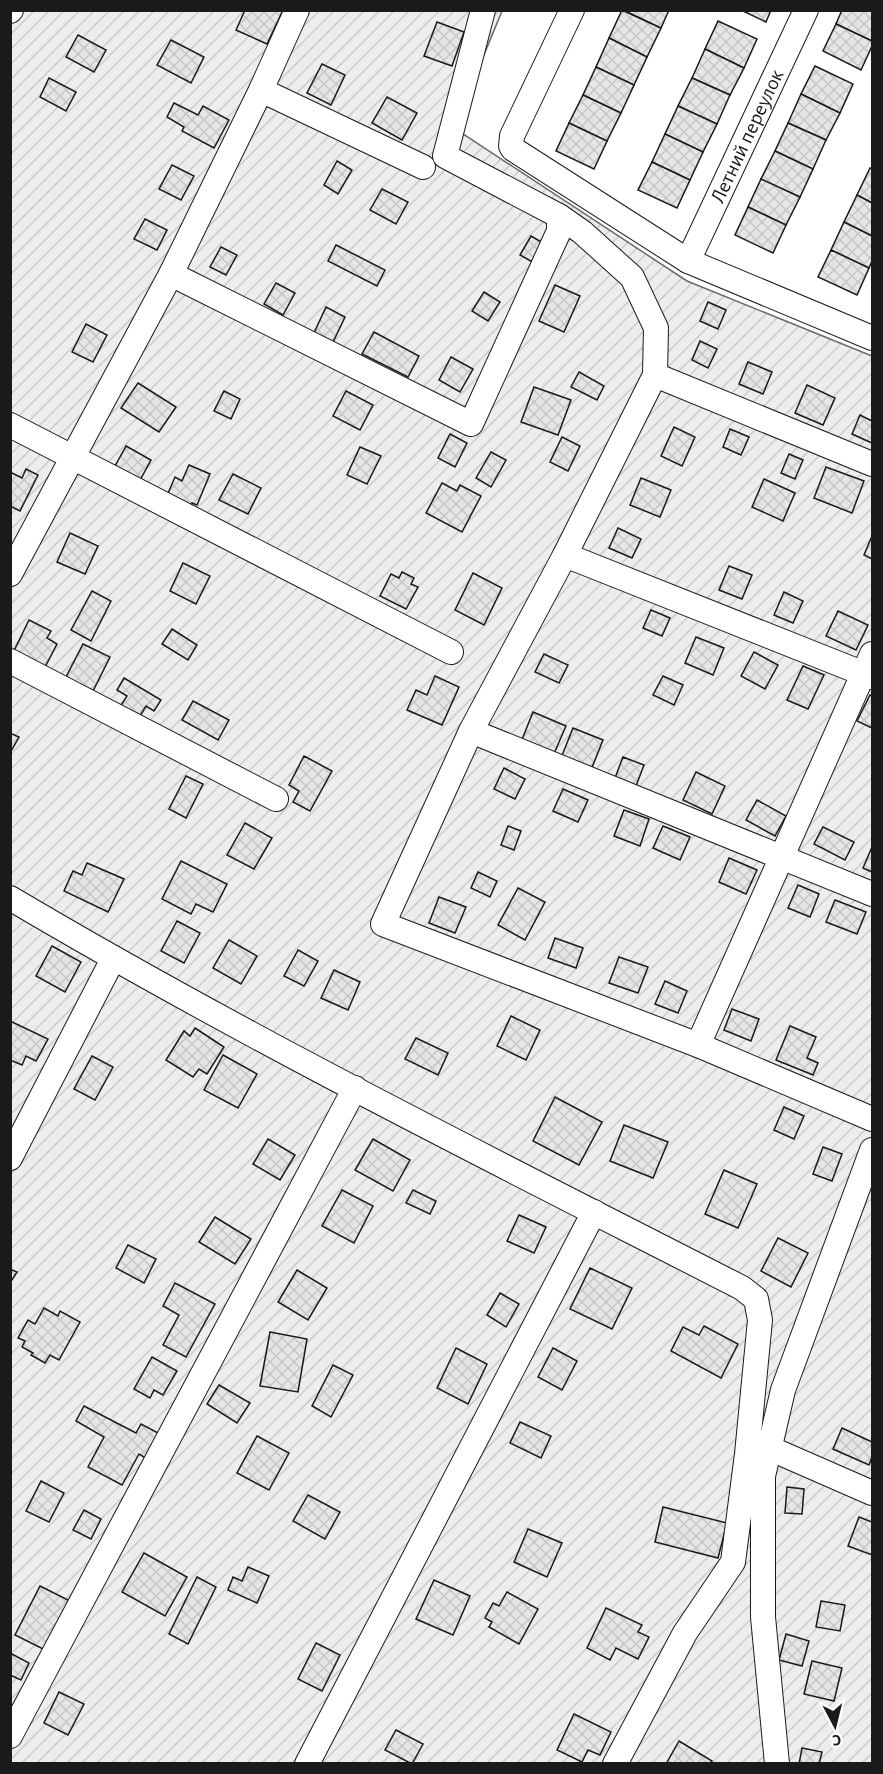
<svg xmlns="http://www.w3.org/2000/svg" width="883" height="1774" font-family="'Alegreya Sans',sans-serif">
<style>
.garden{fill:url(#garden-furrows);stroke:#6a6a6a;stroke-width:1.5}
.building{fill:url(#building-cross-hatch);stroke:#1a1a1a;stroke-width:1.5}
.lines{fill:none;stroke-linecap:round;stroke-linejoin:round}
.minor-casing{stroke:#1a1a1a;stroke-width:26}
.minor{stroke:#fff;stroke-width:24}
.labels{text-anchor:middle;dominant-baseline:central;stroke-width:4.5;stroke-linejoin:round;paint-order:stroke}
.street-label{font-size:21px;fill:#1a1a1a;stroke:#fff}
</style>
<defs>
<pattern id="garden-furrows" width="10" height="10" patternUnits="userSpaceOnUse" patternTransform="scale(1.5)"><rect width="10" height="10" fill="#ededed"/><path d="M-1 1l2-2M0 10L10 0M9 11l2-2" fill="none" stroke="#cbcbcb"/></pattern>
<pattern id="building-cross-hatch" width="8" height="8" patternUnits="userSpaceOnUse" patternTransform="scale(1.5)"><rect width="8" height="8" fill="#e6e6e6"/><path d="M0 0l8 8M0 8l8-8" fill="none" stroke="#c5c5c5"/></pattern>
</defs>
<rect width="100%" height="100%" fill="#fff"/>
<path class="garden" d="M11 11H502L454 128 687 281 872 356V1763L11 1764Z"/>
<g class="building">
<path d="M245 10H283L267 44 236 30Z"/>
<path d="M622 10 661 28 647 57 609 38Z"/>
<path d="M623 10H669L661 28Z"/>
<path d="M741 10H771L766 22Z"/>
<path d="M842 10H872V41L836 24Z"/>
<path d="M718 21 757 39 744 68 705 49Z"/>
<path d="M437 22 464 32 452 66 424 56Z"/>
<path d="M836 24 872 41V46L861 70 823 51Z"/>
<path d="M78 35 106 50 94 72 66 57Z"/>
<path d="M609 38 647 57 634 85 596 67Z"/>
<path d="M171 40 204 57 191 83 157 65Z"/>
<path d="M705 49 744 68 730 95 692 78Z"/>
<path d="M322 64 345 75 331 105 307 93Z"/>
<path d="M815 66 853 84 840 113 801 94Z"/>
<path d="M596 67 634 85 621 113 583 95Z"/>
<path d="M49 78 76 92 66 111 40 97Z"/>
<path d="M692 78 730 95 717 124 678 106Z"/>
<path d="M801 94 840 113 826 140 788 123Z"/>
<path d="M583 95 621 113 607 141 569 123Z"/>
<path d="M387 97 417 113 402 140 372 123Z"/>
<path d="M174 103 198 115 203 106 229 120 214 148 182 131 184 127 167 117Z"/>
<path d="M678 106 717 124 703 152 665 134Z"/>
<path d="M569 123 607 141 594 169 556 151Z"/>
<path d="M788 123 826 140 813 169 775 151Z"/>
<path d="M665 134 703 152 690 180 652 162Z"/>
<path d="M775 151 813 169 800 197 761 179Z"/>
<path d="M337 161 352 170 338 194 324 185Z"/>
<path d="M652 162 690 180 677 208 638 190Z"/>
<path d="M172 165 194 176 181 200 159 189Z"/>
<path d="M870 168 872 169V203L857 195Z"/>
<path d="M761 179 800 197 786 225 748 207Z"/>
<path d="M382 189 408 202 396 224 370 210Z"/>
<path d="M857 195 872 203V236L844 222Z"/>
<path d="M748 207 786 225 773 253 735 235Z"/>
<path d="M145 219 167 230 157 250 134 239Z"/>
<path d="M844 222 872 236V261L869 268 831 250Z"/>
<path d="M531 236 548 246 536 264 520 255Z"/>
<path d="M336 245 385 270 377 286 328 261Z"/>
<path d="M221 247 237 255 226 275 210 267Z"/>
<path d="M831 250 869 268 857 295 818 277Z"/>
<path d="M276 283 295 293 283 315 264 304Z"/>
<path d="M555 285 580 296 564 332 539 321Z"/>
<path d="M484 292 500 302 488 321 472 311Z"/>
<path d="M708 302 726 310 718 329 700 321Z"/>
<path d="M326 307 345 317 333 342 314 333Z"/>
<path d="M86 324 107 335 93 362 72 352Z"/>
<path d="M374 332 419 356 408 377 362 354Z"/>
<path d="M700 341 717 349 708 368 692 360Z"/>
<path d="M451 357 473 369 460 392 439 380Z"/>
<path d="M748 362 772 372 763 394 739 384Z"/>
<path d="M579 372 604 386 597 400 571 387Z"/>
<path d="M138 383 176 407 159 432 121 408Z"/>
<path d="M807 385 835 398 823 425 795 413Z"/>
<path d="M534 387 571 400 558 435 521 422Z"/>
<path d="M224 391 240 399 231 419 214 411Z"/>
<path d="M346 391 373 405 360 430 333 416Z"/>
<path d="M860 415 872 421V443L852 434Z"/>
<path d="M674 427 695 437 682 466 661 456Z"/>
<path d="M730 429 749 437 741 455 723 447Z"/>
<path d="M450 434 467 443 455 467 438 458Z"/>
<path d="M562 437 580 446 568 471 550 462Z"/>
<path d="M126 446 151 460 139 482 114 468Z"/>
<path d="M360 447 381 456 367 484 347 475Z"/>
<path d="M491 452 506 460 491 487 476 478Z"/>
<path d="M789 454 803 460 795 479 781 473Z"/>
<path d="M189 465 210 474 197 505 192 503 190 509 166 498 175 477 182 481Z"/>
<path d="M826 467 864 481 852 513 814 498Z"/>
<path d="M26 469 38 475 20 511 10 506V472L22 478Z"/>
<path d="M233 474 261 488 248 514 219 500Z"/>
<path d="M641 478 671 490 660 517 630 505Z"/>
<path d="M764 479 795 493 783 521 752 507Z"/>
<path d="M442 483 457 491 460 485 481 496 462 532 426 513Z"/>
<path d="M618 528 641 539 632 558 609 548Z"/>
<path d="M70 533 98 546 85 574 57 562Z"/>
<path d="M872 536V559L864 555Z"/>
<path d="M183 563 210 576 196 604 170 591Z"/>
<path d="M729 566 752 575 742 599 719 590Z"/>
<path d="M402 572 414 578 411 584 418 587 406 609 380 596 391 574 399 578Z"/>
<path d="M473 573 502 588 484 625 455 610Z"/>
<path d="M92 591 111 601 91 641 71 630Z"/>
<path d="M784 592 803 601 793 623 774 615Z"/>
<path d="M651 610 670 618 662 636 643 628Z"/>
<path d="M838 611 868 625 856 650 826 636Z"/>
<path d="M29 620 51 631 47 638 57 644 43 671 12 655Z"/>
<path d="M172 629 197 645 188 660 162 644Z"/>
<path d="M696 637 724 648 713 675 685 663Z"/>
<path d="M83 644 110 657 91 695 64 681Z"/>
<path d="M754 652 778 665 765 689 741 676Z"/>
<path d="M544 654 568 665 559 683 535 672Z"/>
<path d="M803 666 824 675 808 709 787 700Z"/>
<path d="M435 676 459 687 442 725 407 710 416 690 427 695Z"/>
<path d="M663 676 683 685 674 705 653 695Z"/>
<path d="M124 678 161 700 154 711 146 706 137 721 118 710 127 696 117 690Z"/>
<path d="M870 695 872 696V728L857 721Z"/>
<path d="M193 701 229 720 218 740 182 720Z"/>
<path d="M533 712 566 726 553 756 521 742Z"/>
<path d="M573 728 603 740 591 770 561 758Z"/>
<path d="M10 733 19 737 10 753Z"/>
<path d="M304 756 332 771 310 811 293 802 299 791 289 785Z"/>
<path d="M623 757 644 765 636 786 615 778Z"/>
<path d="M504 768 525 779 515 799 494 789Z"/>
<path d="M696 772 725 786 712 814 683 800Z"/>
<path d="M186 776 203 784 186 818 169 809Z"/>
<path d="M563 789 588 800 578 822 553 811Z"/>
<path d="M757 800 786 816 775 836 746 820Z"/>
<path d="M624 810 649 819 640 846 614 836Z"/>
<path d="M245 823 272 838 254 869 227 855Z"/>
<path d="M508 826 521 831 514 850 501 845Z"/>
<path d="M663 826 690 837 680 860 653 848Z"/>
<path d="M823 827 854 842 845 860 814 844Z"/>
<path d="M872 847V872L863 868Z"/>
<path d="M729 858 757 870 746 894 719 882Z"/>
<path d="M181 861 227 884 213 912 196 904 191 914 162 899Z"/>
<path d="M87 863 124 879 108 912 64 891 73 871 82 875Z"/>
<path d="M478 872 497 881 490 897 471 888Z"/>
<path d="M798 885 819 894 810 917 788 908Z"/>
<path d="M518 888 545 902 525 940 498 925Z"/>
<path d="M439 897 466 907 455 933 429 923Z"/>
<path d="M835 900 866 912 857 934 826 922Z"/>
<path d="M177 921 200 933 184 963 161 951Z"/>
<path d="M555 938 583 948 576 968 548 958Z"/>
<path d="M229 940 257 956 241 984 213 968Z"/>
<path d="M52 946 81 962 65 992 36 976Z"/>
<path d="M298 950 318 961 304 986 284 976Z"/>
<path d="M619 957 648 967 638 993 609 983Z"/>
<path d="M334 970 360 982 348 1010 321 998Z"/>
<path d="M665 981 687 991 678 1013 655 1004Z"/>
<path d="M732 1009 759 1019 751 1041 724 1030Z"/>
<path d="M511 1016 540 1030 526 1060 497 1046Z"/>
<path d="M10 1021 48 1039 36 1061 26 1056 22 1065 10 1060Z"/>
<path d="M790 1026 816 1037 807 1058 818 1063 813 1075 776 1060Z"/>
<path d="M195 1028 224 1047 207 1074 199 1069 193 1077 166 1060 184 1031 190 1036Z"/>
<path d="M416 1038 448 1053 438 1075 405 1059Z"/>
<path d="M223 1055 257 1074 238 1108 204 1090Z"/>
<path d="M92 1056 113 1067 95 1100 74 1089Z"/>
<path d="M555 1097 602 1122 579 1165 533 1141Z"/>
<path d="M784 1107 804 1116 794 1139 774 1130Z"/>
<path d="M624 1125 668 1142 653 1178 610 1161Z"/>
<path d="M268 1139 295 1155 280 1180 253 1164Z"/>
<path d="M373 1139 410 1160 393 1191 355 1170Z"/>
<path d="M823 1147 842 1154 832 1181 813 1174Z"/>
<path d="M724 1170 757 1184 738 1228 705 1214Z"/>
<path d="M342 1190 373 1206 354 1243 322 1226Z"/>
<path d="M413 1190 436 1201 430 1214 406 1203Z"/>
<path d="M519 1215 546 1227 534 1253 507 1241Z"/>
<path d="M215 1217 251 1239 235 1264 199 1242Z"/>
<path d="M778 1238 808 1253 791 1287 761 1271Z"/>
<path d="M128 1245 156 1259 144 1283 116 1268Z"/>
<path d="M590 1268 632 1288 612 1329 570 1309Z"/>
<path d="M10 1269 17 1272 10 1283Z"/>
<path d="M297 1270 327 1288 308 1320 278 1302Z"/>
<path d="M175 1283 215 1304 186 1357 163 1345 179 1315 163 1306Z"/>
<path d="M500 1293 519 1304 506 1327 487 1315Z"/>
<path d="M44 1308 58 1316 60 1311 80 1322 59 1360 50 1355 45 1363 31 1355 33 1353 22 1347 25 1341 18 1338 28 1320 35 1324Z"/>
<path d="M704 1326 738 1344 721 1378 671 1351 683 1327 699 1335Z"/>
<path d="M270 1332 307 1339 298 1392 260 1386Z"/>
<path d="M456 1348 487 1364 468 1404 437 1388Z"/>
<path d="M553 1348 577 1361 562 1390 538 1377Z"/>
<path d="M152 1357 177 1371 163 1395 154 1390 150 1398 134 1389Z"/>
<path d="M333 1365 353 1375 331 1417 312 1406Z"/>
<path d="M219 1385 250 1403 237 1423 207 1404Z"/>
<path d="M84 1406 136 1433 141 1424 162 1435 149 1460 139 1454 122 1485 88 1467 104 1437 76 1421Z"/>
<path d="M520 1422 551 1436 541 1458 510 1443Z"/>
<path d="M842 1428 872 1442V1457L869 1465 833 1449Z"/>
<path d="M257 1436 289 1453 269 1490 237 1473Z"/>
<path d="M41 1481 64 1493 49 1522 26 1511Z"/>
<path d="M787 1487 804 1489 802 1514 785 1513Z"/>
<path d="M308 1495 340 1512 325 1539 293 1521Z"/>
<path d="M663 1507 727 1523 718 1558 655 1542Z"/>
<path d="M84 1510 101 1519 91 1539 73 1530Z"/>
<path d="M859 1517 872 1522V1555L848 1546Z"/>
<path d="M528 1529 562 1543 547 1577 514 1562Z"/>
<path d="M144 1553 187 1577 165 1616 122 1592Z"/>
<path d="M248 1567 269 1576 257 1603 228 1590 233 1577 242 1581Z"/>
<path d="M197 1577 216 1587 188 1644 169 1634Z"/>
<path d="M434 1580 470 1596 453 1635 416 1619Z"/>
<path d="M40 1586 72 1602 47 1651 15 1635Z"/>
<path d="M507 1592 538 1609 519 1644 489 1627 492 1622 485 1618 493 1603 499 1606Z"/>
<path d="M821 1601 845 1605 840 1631 816 1627Z"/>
<path d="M606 1608 642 1625 638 1632 649 1637 638 1659 616 1648 610 1660 587 1648Z"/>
<path d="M786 1634 809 1641 802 1666 779 1660Z"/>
<path d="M316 1643 340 1655 322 1691 298 1679Z"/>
<path d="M10 1653 29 1663 21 1680 10 1675Z"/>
<path d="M812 1661 842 1668 834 1701 804 1694Z"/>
<path d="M59 1692 84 1704 68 1735 44 1723Z"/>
<path d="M574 1714 611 1732 600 1755 588 1750 582 1762 557 1750Z"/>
<path d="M396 1730 423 1744 412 1764 385 1750Z"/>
<path d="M679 1741 712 1761 710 1764H666Z"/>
<path d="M802 1748 822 1752 819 1764H799Z"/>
</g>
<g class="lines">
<g class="minor-casing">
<g id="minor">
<path d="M572 10 512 136 511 146 513 149 688 261 872 338"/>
<path d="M10 11 11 10"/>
<path d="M261 90 423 167"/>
<path d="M559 216 582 232 632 277 656 328 655 375 872 464"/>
<path id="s1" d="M688 261 806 10"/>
<path d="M171 274 471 424 559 231V216L445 156 483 10"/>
<path d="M655 375 565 555 471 731 383 924 698 1045 872 654"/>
<path d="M10 425 451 652"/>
<path d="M565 555 872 677"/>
<path d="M10 574 171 274 261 90 297 10"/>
<path d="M10 661 276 799"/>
<path d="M471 731 872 894"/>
<path d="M10 898C248 1039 496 1162 742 1288L756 1299 760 1320 747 1454 733 1562 685 1633 615 1764"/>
<path d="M698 1045 872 1119"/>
<path d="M10 1158 113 959"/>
<path d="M769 1448 872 1493"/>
<path d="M10 1736 355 1088"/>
<path d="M307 1764 594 1212"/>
<path d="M777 1764 763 1617V1476L783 1390 872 1150"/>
</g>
</g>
<use href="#minor" class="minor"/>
</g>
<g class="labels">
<g class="street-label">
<text stroke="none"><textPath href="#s1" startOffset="138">Летний переулок</textPath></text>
</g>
</g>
<rect width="883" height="1774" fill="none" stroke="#1a1a1a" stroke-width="24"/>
<g transform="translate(835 1726) rotate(173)" stroke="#ffffff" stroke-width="4.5" paint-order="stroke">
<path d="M0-4.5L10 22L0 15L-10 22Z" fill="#1a1a1a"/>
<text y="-9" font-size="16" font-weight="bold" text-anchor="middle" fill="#1a1a1a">С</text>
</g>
</svg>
